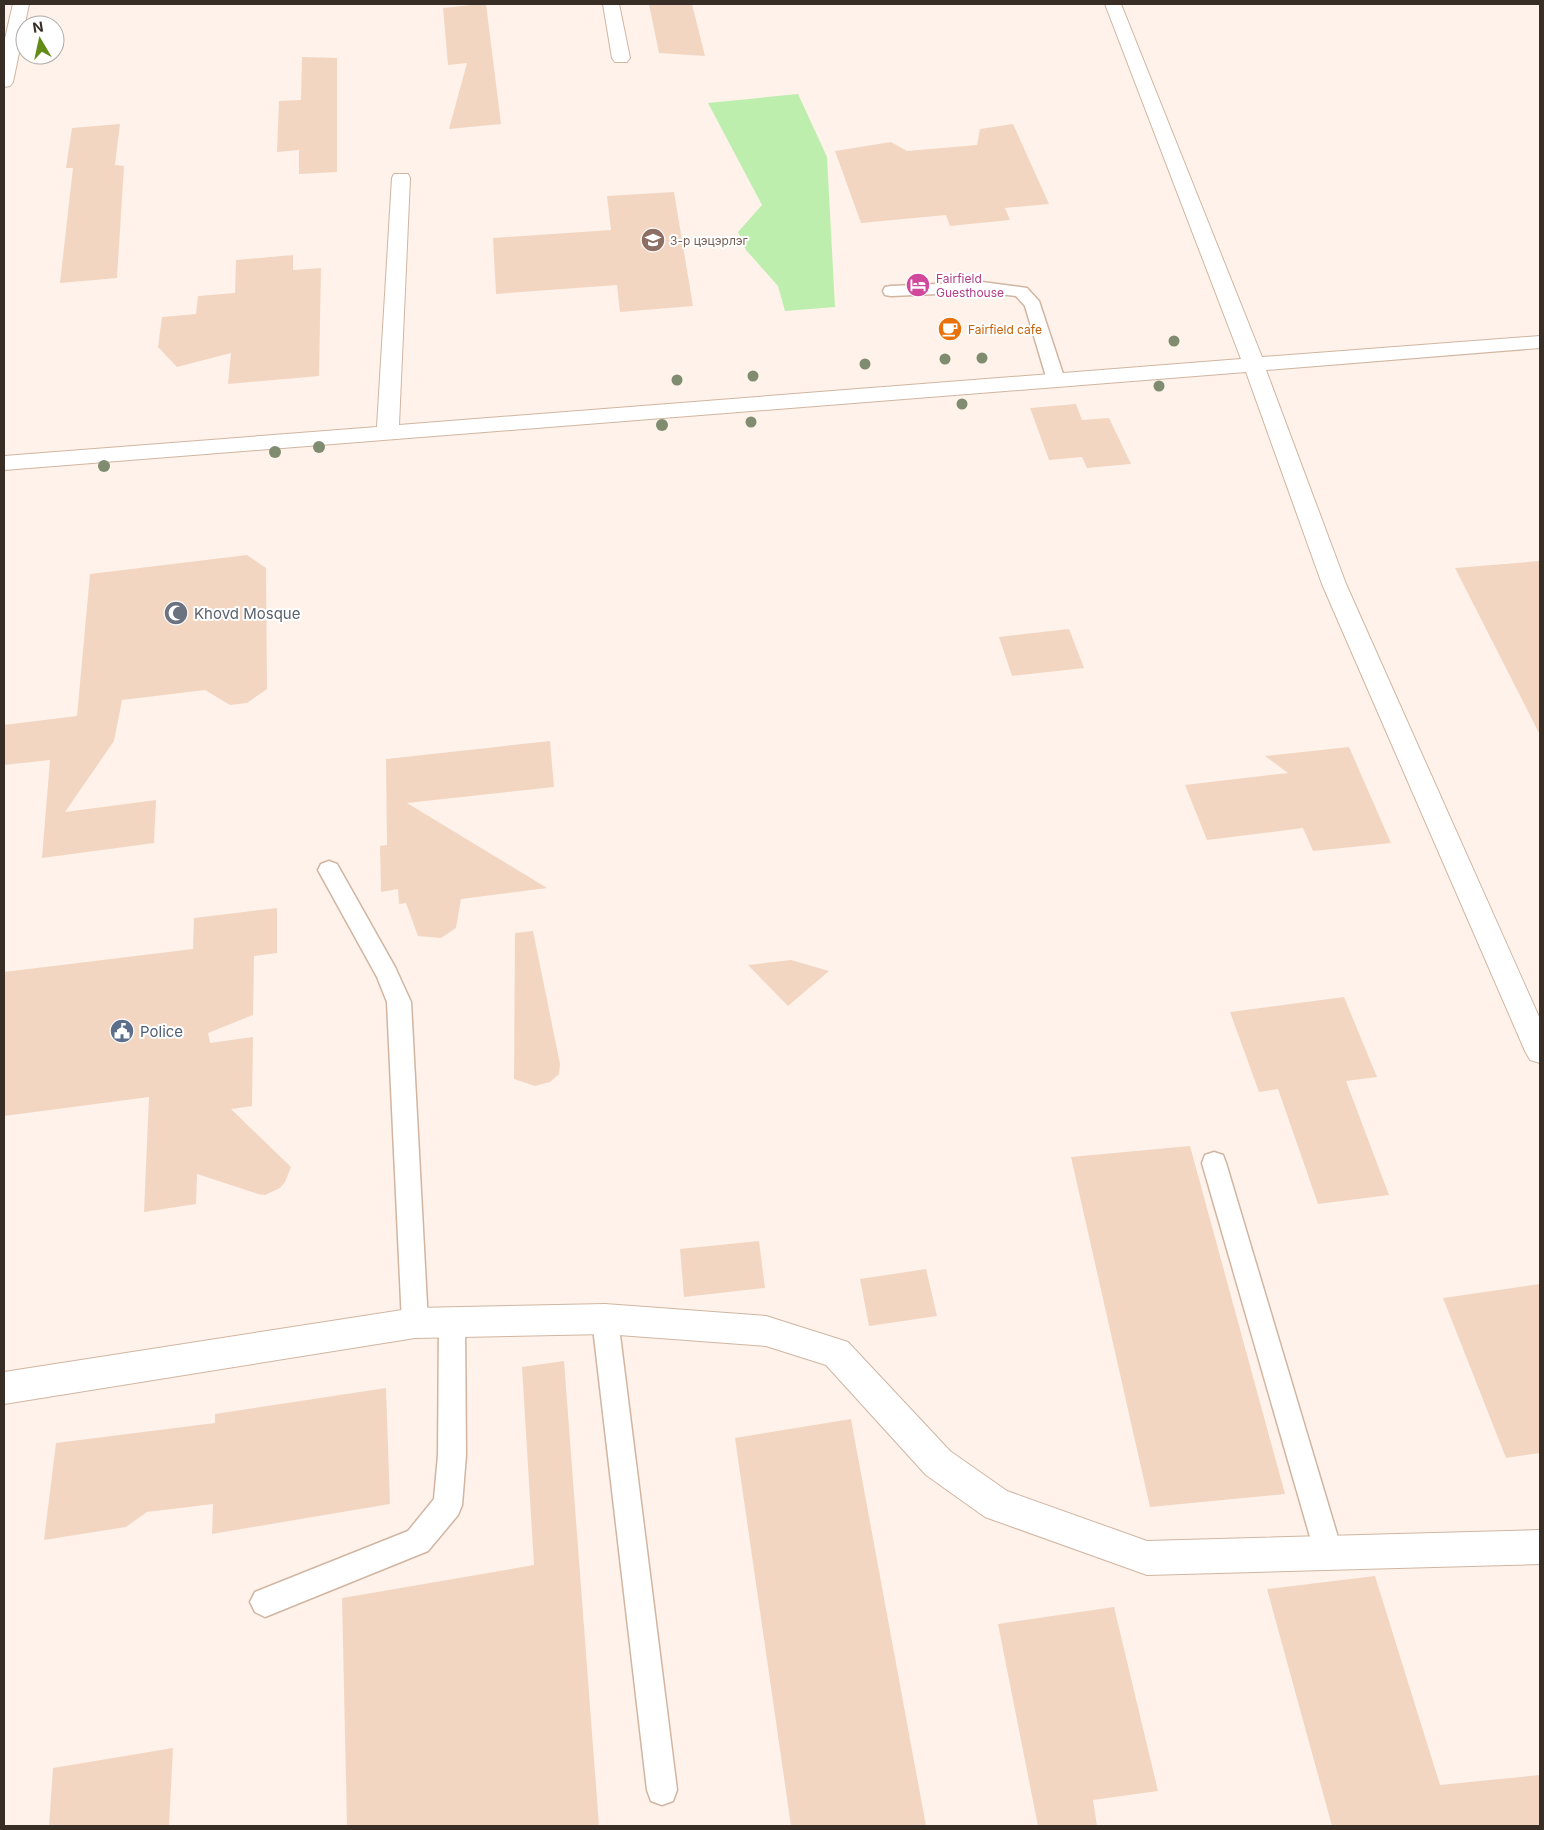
<svg xmlns="http://www.w3.org/2000/svg" width="1544" height="1830" font-family="Inter,sans-serif">
<style>
.green{fill:#bdeeae}
.building{fill:#f3d6c2}
.lines{fill:none;stroke-linecap:round;stroke-linejoin:round}
.lane-casing{stroke:#d1b5a1;stroke-width:3}
.street-casing{stroke:#d1b5a1;stroke-width:2}
.secondary-casing{stroke:#d1b5a1;stroke-width:2}
.lane{fill:#fff;fill-rule:evenodd}
.street{fill:#fff;fill-rule:evenodd}
.secondary{fill:#fff;fill-rule:evenodd}
.tree{fill:#808c70}
.labels{text-anchor:middle;dominant-baseline:central;stroke-width:4;stroke-linejoin:round;paint-order:stroke}
.far-education-label{font-size:12px;fill:#785e54;stroke:#fff;text-anchor:start}
.far-hotel-label{font-size:12px;fill:#b23c85;stroke:#fff;text-anchor:start}
.far-food-label{font-size:12px;fill:#c56008;stroke:#fff;text-anchor:start}
.worship-label{font-size:15px;fill:#5b616d;stroke:#fff;text-anchor:start}
.service-label{font-size:15px;fill:#4e5e75;stroke:#fff;text-anchor:start}
</style>
<rect width="100%" height="100%" fill="#fef2ea"/>
<path class="green" d="M798 94 827 157 835 307 785 311 778 286 746 250 738 232 762 205 708 103Z"/>
<g class="building">
<path d="M482 4H486L501 124 449 129 467 63 448 65 443 8Z"/>
<path d="M649 4H692L705 56 659 53Z"/>
<path d="M302 57 337 58V172L299 174V150L277 152 279 101 301 100Z"/>
<path d="M120 124 115 165 124 166 117 278 60 283 73 168H66L72 128Z"/>
<path d="M1013 124 1049 204 1005 208 1010 220 950 226 946 215 861 223 835 151 891 142 907 151 977 145 980 129Z"/>
<path d="M674 192 693 306 620 312 617 285 496 294 493 238 611 230 607 196Z"/>
<path d="M293 255V270L321 268 319 376 228 384 231 353 177 367 158 347 162 317 196 314 198 296 235 293 236 260Z"/>
<path d="M1076 404 1082 420 1109 418 1131 464 1087 468 1082 457 1049 460 1030 408Z"/>
<path d="M247 555 266 568 267 689 247 703 230 705 205 690 122 700 114 741 65 812 156 800 154 843 42 858 50 760 4 765V725L77 716 90 574Z"/>
<path d="M1540 561V735L1455 568Z"/>
<path d="M1069 629 1084 668 1012 676 999 637Z"/>
<path d="M550 741 554 787 407 803 547 888 461 899 456 928 441 938 418 936 406 903 399 904 398 889 381 892 380 846 387 845 386 759Z"/>
<path d="M1349 747 1391 843 1313 851 1303 828 1207 840 1185 785 1288 773 1265 756Z"/>
<path d="M277 908V953L254 956 253 1015 208 1033 210 1043 253 1037 252 1106 231 1109 291 1167 285 1182 280 1188 265 1195 258 1194 197 1174 196 1204 144 1212 149 1097 4 1116V972L193 949 194 918Z"/>
<path d="M533 931 560 1064 559 1074 550 1082 535 1086 514 1079 515 933Z"/>
<path d="M791 960 829 971 788 1006 748 965Z"/>
<path d="M1344 997 1377 1077 1346 1081 1389 1195 1318 1204 1278 1089 1259 1092 1230 1012Z"/>
<path d="M1190 1146 1285 1494 1150 1507 1071 1157Z"/>
<path d="M759 1241 765 1288 684 1297 680 1249Z"/>
<path d="M926 1269 937 1316 869 1326 860 1279Z"/>
<path d="M1540 1284V1453L1506 1458 1443 1298Z"/>
<path d="M564 1361 599 1826H347L342 1598 534 1565 522 1367Z"/>
<path d="M386 1388 390 1504 212 1534 213 1504 147 1512 126 1527 44 1540 56 1443 215 1423V1414Z"/>
<path d="M851 1419 926 1826H791L735 1438Z"/>
<path d="M1375 1576 1440 1785 1540 1775V1826H1332L1267 1589Z"/>
<path d="M1114 1607 1158 1791 1093 1800 1097 1826H1038L998 1624Z"/>
<path d="M173 1748 169 1826H49L53 1768Z"/>
</g>
<g class="lines">
<g class="lane-casing">
<g id="lane">
<path d="M982 282 1027 288 1039 301 1065 380 1062 384H1050L1047 380 1025 306 1016 296 982 292 891 296 885 295 883 291 885 287 891 286Z"/>
<path d="M329 861 337 864 395 967 411 1002 428 1323 424 1332 415 1336 406 1332 402 1323 387 1002 377 977 318 870 321 864Z"/>
<path d="M1214 1152 1223 1155 1226 1163 1343 1554 1339 1564 1329 1568 1319 1564 1315 1554 1202 1163 1205 1155Z"/>
<path d="M605 1307 614 1310 618 1319 677 1790 673 1801 662 1805 651 1801 647 1790 592 1319 596 1310Z"/>
<path d="M452 1309 461 1313 465 1322 466 1455 462 1505 458 1515 428 1551 265 1617 255 1612 250 1602 255 1592 408 1531 434 1499 438 1455 439 1322 443 1313Z"/>
</g>
</g>
<g class="street-casing">
<g id="street">
<path d="M603 4H619L630 58 627 62H615L612 58Z"/>
<path d="M1105 4H1121L1262 357 1540 336V348L1266 370 1346 584 1540 1019V1063L1530 1060 1525 1051 1322 584 1246 372 4 470V456L377 427 392 178 394 174H408L410 178 399 425 1241 359Z"/>
<path d="M605 1304 766 1316 848 1342 950 1451 1007 1491 1147 1541 1540 1530V1564L1147 1575 985 1517 926 1475 826 1365 766 1346 605 1334 415 1338 4 1404V1372L415 1308Z"/>
</g>
</g>
<g class="secondary-casing">
<path id="secondary" d="M13 4H29L13 82 10 86 4 87V43Z"/>
</g>
<use href="#lane" class="lane"/>
<use href="#street" class="street"/>
<use href="#secondary" class="secondary"/>
</g>
<g class="tree">
<circle cx="1174" cy="341" r="5.5"/>
<circle cx="982" cy="358" r="5.5"/>
<circle cx="945" cy="359" r="5.5"/>
<circle cx="865" cy="364" r="5.5"/>
<circle cx="753" cy="376" r="5.5"/>
<circle cx="677" cy="380" r="5.5"/>
<circle cx="1159" cy="386" r="5.5"/>
<circle cx="962" cy="404" r="5.5"/>
<circle cx="751" cy="422" r="5.5"/>
<circle cx="662" cy="425" r="6"/>
<circle cx="319" cy="447" r="6"/>
<circle cx="275" cy="452" r="6"/>
<circle cx="104" cy="466" r="6"/>
</g>
<defs>
<g id="school-disc" transform="scale(1.25)"><circle r="9.5" fill="#8d6e63" stroke="#fff"/><path d="M0-5L7-2L0 1L-7-2ZM-4 1L0 2.5L4 1V4Q0 6-4 4Z" fill="#fff"/></g>
<g id="hotel-disc" transform="scale(1.25)"><circle r="9.5" fill="#d1479c" stroke="#fff"/><path d="M-6-4.5h1.5V1H6V5H4.5V3h-9V5H-6ZM-4 0a1.8 1.8 0 1 1 3.6 0ZM.5 0V-2.5h3Q6-2.5 6 0Z" fill="#fff"/></g>
<g id="cafe-disc" transform="scale(1.25)"><circle r="9.5" fill="#e8710a" stroke="#fff"/><path d="M-5.5-4.5H6V0H3Q3 3.5 0 3.5H-2.5Q-5.5 3.5-5.5 0ZM3-3.2v2h1.7v-2ZM-6 4.5H4V6H-6Z" fill="#fff"/></g>
<g id="mosque-disc" transform="scale(1.25)"><circle r="9.5" fill="#6b7280" stroke="#fff"/><path d="M3.5-4.9A6 6 0 1 0 3.5 4.9A5 5 0 1 1 3.5-4.9Z" fill="#fff"/></g>
<g id="civic-disc" transform="scale(1.25)"><circle r="9.5" fill="#5c6f8a" stroke="#fff"/><path d="M-.6-6.5H3V-4.5H.6V-3L4-1V1h2V6H-6V1h2V-1L-.6-3ZM-1.2 2.5V6h2.4V2.5Z" fill="#fff"/></g>
</defs>
<g fill-rule="evenodd">
<use href="#school-disc" x="653" y="240"/>
<use href="#hotel-disc" x="918" y="285"/>
<use href="#cafe-disc" x="950" y="329"/>
<use href="#mosque-disc" x="176" y="613"/>
<use href="#civic-disc" x="122" y="1031"/>
</g>
<g class="labels">
<g class="far-education-label">
<text x="670" y="240">3-р цэцэрлэг</text>
</g>
<g class="far-hotel-label">
<text x="936" y="278">Fairfield<tspan x="936" dy="14">Guesthouse</tspan></text>
</g>
<g class="far-food-label">
<text x="968" y="329">Fairfield cafe</text>
</g>
<g class="worship-label">
<text x="194" y="613">Khovd Mosque</text>
</g>
<g class="service-label">
<text x="140" y="1031">Police</text>
</g>
</g>
<rect width="1544" height="1830" fill="none" stroke="#392e26" stroke-width="10"/>
<g transform="translate(40 40) rotate(351)"><circle r="24" fill="#ffffff" stroke="#b0aba8"/>
<path d="M0-4L9 19L0 12L-9 19Z" fill="#628b17"/>
<text y="-8" font-size="14" font-weight="bold" text-anchor="middle" fill="#392e26">N</text>
</g>
</svg>
